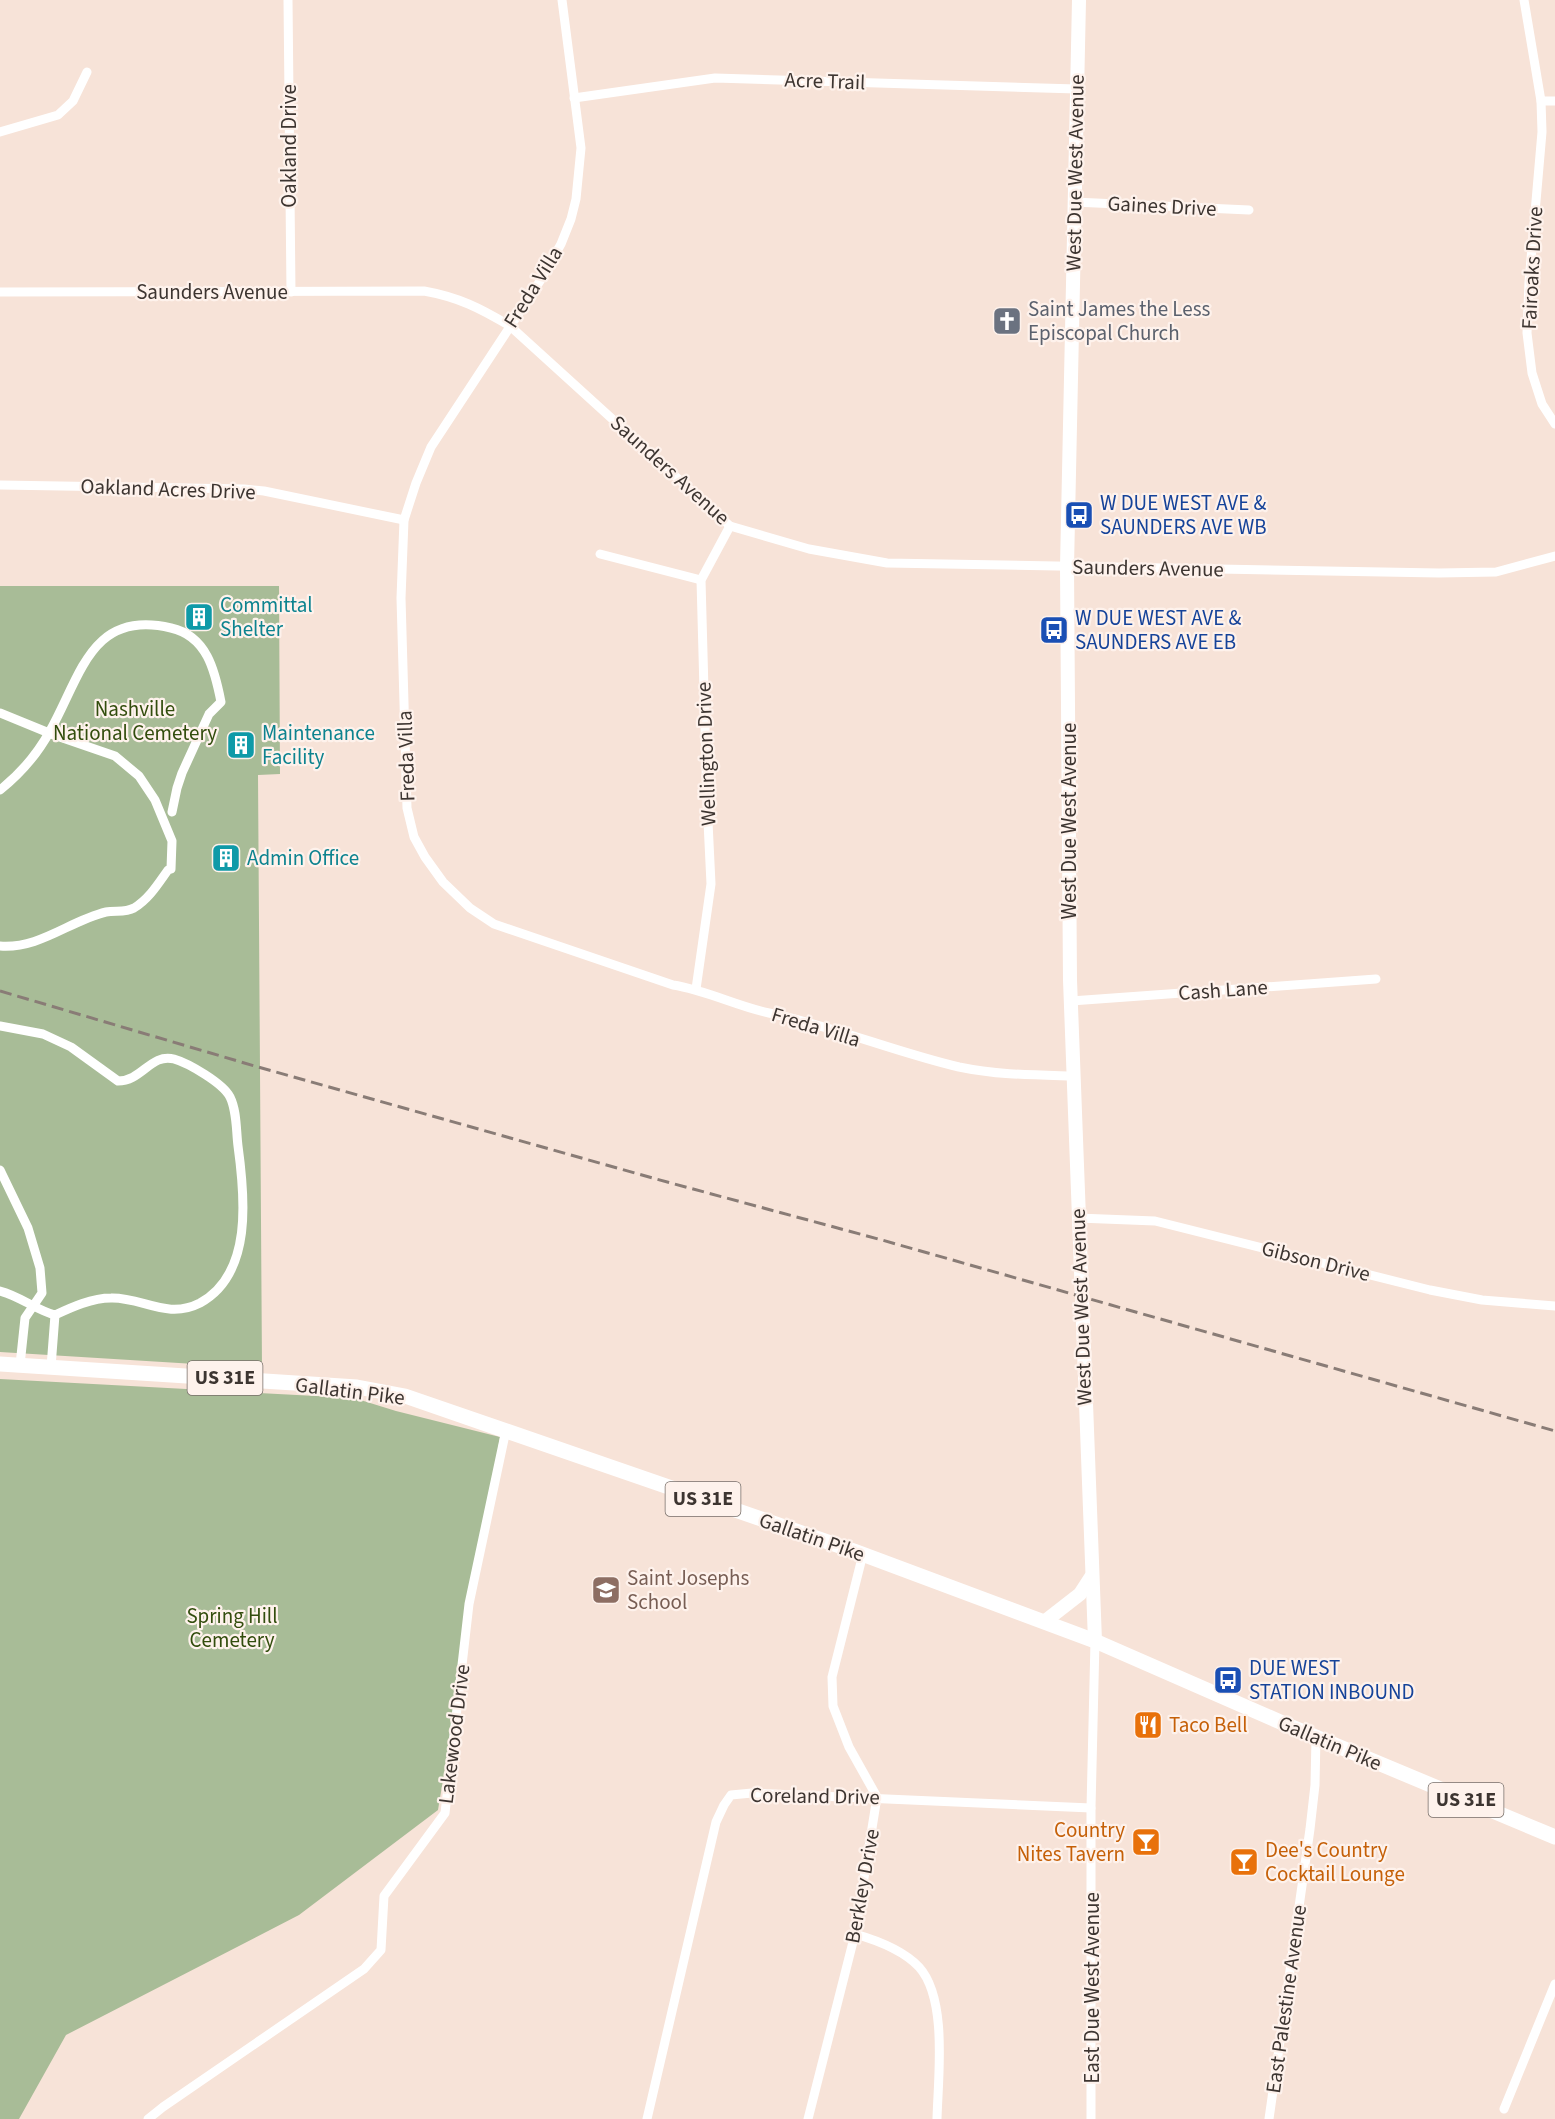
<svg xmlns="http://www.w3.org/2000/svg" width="1555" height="2119" font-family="'Source Sans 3',sans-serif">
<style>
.green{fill:#a8bc97}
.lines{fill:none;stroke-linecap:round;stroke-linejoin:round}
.street{stroke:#fff;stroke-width:9}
.secondary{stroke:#fff;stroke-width:14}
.primary{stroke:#fff;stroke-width:15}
.rail{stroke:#897c76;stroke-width:3;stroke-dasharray:12 6;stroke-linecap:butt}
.labels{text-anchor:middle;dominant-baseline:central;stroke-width:4.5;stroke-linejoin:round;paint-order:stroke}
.shield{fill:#fef2ec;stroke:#776e69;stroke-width:1.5}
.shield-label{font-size:20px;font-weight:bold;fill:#3d3531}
.street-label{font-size:21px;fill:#3d3531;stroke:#fef2ec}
.worship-label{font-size:21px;fill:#5b616d;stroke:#fef2ec;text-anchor:start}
.transit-label{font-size:21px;fill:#164399;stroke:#fef2ec;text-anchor:start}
.culture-label{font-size:21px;fill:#0d838f;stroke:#fef2ec;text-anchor:start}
.park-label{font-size:21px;fill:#324d0d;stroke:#fef2ec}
.education-label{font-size:21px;fill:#785e54;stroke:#fef2ec;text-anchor:start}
.food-label{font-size:21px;fill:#c56008;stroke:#fef2ec;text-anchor:start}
</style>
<rect width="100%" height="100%" fill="#f7e3d8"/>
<g class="green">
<path d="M0 586H279L280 774 258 775 262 1368 0 1352Z"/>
<path d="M0 1379 354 1398 396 1411 500 1437 438 1810 299 1915 66 2035 19 2119H0Z"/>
</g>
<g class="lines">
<g class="street">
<path d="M288 0 291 292"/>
<path d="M562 0 581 148 576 199 571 219 561 244 540 281 431 447 416 483 404 520 401 598 407 808 414 837 425 857 443 882 470 908 494 924 673 985C706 990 736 1006 769 1013 833 1026 895 1052 959 1067 997 1075 1035 1075 1073 1076"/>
<path d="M1524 0 1541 101 1542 132 1529 282 1527 333 1532 373 1542 404 1555 424"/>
<path d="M574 98 715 78 1077 89"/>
<path d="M1541 101H1555"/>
<path d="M0 132 58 115 73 101 87 72"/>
<path d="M1074 202 1249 210"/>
<path d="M0 292 424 291C458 297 480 308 510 326L730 526 809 549 887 563 1439 573 1496 572 1555 556"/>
<path d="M0 485 244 489 264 491 404 520"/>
<path d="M600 554 701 580"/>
<path d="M0 713 54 735 115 756 139 776 155 800 172 841 171 869 168 870C158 884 149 899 134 908 125 913 115 910 106 912 69 921 40 949 0 946"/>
<path d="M0 790C20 774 38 753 50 731 81 676 91 609 171 628 207 636 215 671 221 702L209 714 182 773 177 788 172 812"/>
<path d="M696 989 711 884 707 801 701 580 730 526"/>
<path d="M1071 1001 1376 979"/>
<path d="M0 1026 43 1034 71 1047 118 1081C142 1081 151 1053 174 1059 188 1063 223 1083 230 1097 237 1111 236 1130 238 1146 245 1197 253 1274 200 1303 167 1320 142 1297 111 1298 92 1298 72 1307 55 1315 36 1310 20 1296 0 1291"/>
<path d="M0 1170 28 1228 40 1268 42 1293 25 1318 20 1365"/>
<path d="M1078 1218 1155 1221 1430 1290 1482 1300 1555 1306"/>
<path d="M51 1367 55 1315"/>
<path d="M855 1934C876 1940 904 1951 919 1967 948 1999 938 2078 937 2119"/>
<path d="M1504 2109 1555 1984"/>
<path d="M148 2119 163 2107 364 1969 381 1950 384 1896 445 1813 469 1604 506 1430"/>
<path d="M647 2119 716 1822 724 1805 731 1795 752 1793 1091 1808"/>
<path d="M808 2119 855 1934 877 1797 849 1747 833 1706 832 1677 863 1554"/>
<path d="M1091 2119V1808L1095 1641"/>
<path d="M1269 2119 1310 1829 1315 1785 1316 1737"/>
</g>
<g class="secondary">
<path d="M1079 0 1067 567 1070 980 1095 1641"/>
<path d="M1044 1622 1080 1594 1091 1577"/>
</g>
<path class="primary" d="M0 1364 357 1387 405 1396 854 1551 1095 1641 1285 1724 1555 1837"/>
<path class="rail" d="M0 991 258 1067 656 1179 882 1240 1555 1431"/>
</g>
<defs>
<g id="church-square" transform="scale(1.5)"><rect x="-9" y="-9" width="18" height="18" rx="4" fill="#6b7280" stroke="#fef2ec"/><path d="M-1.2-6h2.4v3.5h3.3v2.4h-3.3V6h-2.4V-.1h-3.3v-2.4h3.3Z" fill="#fff"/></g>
<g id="bus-square" transform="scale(1.5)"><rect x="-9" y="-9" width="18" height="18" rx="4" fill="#1a4fb4" stroke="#fef2ec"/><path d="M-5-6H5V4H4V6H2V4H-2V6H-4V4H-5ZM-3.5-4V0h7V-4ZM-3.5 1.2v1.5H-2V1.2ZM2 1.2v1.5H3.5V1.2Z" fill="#fff"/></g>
<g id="building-square" transform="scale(1.5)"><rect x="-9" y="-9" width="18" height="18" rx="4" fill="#0f9aa8" stroke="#fef2ec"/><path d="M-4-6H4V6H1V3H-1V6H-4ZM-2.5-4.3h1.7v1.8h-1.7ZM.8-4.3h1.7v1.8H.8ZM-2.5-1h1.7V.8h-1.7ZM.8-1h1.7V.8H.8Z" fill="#fff"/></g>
<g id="school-square" transform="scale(1.5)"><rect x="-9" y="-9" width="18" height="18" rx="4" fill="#8d6e63" stroke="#fef2ec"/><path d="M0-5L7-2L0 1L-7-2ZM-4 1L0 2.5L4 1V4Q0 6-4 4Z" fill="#fff"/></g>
<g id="restaurant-square" transform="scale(1.5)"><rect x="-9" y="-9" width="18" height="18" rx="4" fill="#e8710a" stroke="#fef2ec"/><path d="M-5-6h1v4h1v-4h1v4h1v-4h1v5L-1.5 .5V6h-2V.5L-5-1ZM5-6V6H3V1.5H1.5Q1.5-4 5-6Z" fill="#fff"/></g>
<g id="bar-square" transform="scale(1.5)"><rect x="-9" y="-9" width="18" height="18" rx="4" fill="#e8710a" stroke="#fef2ec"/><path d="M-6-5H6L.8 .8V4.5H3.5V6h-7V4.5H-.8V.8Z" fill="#fff"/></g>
</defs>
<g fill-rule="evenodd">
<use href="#church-square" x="1007" y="321"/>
<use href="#bus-square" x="1079" y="515"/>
<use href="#building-square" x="199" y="617"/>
<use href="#bus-square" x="1054" y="630"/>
<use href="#building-square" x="241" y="745"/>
<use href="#building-square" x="226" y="858"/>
<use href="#school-square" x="606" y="1590"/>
<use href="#bus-square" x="1228" y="1680"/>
<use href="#restaurant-square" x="1148" y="1725"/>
<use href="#bar-square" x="1146" y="1842"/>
<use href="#bar-square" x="1244" y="1862"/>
</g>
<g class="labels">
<g class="shield">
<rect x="187.5" y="1361" width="75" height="34" rx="4.5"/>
<rect x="665.5" y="1482" width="75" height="34" rx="4.5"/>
<rect x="1428.5" y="1783" width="75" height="34" rx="4.5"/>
</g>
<g class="shield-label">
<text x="225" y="1378">US 31E</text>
<text x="703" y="1499">US 31E</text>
<text x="1466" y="1800">US 31E</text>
</g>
<g class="street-label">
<text transform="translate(825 81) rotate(2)">Acre Trail</text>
<text transform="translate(289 146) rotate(-90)">Oakland Drive</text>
<text transform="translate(1075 173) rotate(-89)">West Due West Avenue</text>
<text transform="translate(1162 206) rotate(3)">Gaines Drive</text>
<text transform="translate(1532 268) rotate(-87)">Fairoaks Drive</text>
<text transform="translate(533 287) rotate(-58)">Freda Villa</text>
<text x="212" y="292">Saunders Avenue</text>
<text transform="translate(670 470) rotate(42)">Saunders Avenue</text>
<text transform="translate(168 489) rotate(2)">Oakland Acres Drive</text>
<text transform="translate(1148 568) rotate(1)">Saunders Avenue</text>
<text transform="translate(706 754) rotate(-92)">Wellington Drive</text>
<text transform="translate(406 756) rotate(-92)">Freda Villa</text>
<text transform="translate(1069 821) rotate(-90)">West Due West Avenue</text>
<text transform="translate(1223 990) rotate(-4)">Cash Lane</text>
<text transform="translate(816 1027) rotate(17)">Freda Villa</text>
<text transform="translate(1316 1261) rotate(14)">Gibson Drive</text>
<text transform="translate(1081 1307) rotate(-92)">West Due West Avenue</text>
<text transform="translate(350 1391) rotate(7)">Gallatin Pike</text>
<text transform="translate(812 1537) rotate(19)">Gallatin Pike</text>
<text transform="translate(454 1734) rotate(-83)">Lakewood Drive</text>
<text transform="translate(1330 1743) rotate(23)">Gallatin Pike</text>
<text transform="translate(815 1796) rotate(1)">Coreland Drive</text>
<text transform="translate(862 1886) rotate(-80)">Berkley Drive</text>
<text transform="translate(1092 1988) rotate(-90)">East Due West Avenue</text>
<text transform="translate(1286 1999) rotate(-82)">East Palestine Avenue</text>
</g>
<g class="worship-label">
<text x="1028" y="309">Saint James the Less<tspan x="1028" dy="24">Episcopal Church</tspan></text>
</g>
<g class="transit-label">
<text x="1100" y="503">W DUE WEST AVE &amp;<tspan x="1100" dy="24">SAUNDERS AVE WB</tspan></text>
<text x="1075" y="618">W DUE WEST AVE &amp;<tspan x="1075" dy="24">SAUNDERS AVE EB</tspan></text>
<text x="1249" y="1668">DUE WEST<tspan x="1249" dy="24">STATION INBOUND</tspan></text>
</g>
<g class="culture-label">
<text x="220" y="605">Committal<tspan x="220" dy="24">Shelter</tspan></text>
<text x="262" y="733">Maintenance<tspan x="262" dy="24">Facility</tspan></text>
<text x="247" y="858">Admin Office</text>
</g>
<g class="park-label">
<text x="135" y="709">Nashville<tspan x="135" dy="24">National Cemetery</tspan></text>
<text x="232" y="1616">Spring Hill<tspan x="232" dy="24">Cemetery</tspan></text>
</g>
<g class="education-label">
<text x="627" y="1578">Saint Josephs<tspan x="627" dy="24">School</tspan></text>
</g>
<g class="food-label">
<text x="1169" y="1725">Taco Bell</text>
<text x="1125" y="1830" text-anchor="end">Country<tspan x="1125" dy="24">Nites Tavern</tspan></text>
<text x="1265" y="1850">Dee's Country<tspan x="1265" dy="24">Cocktail Lounge</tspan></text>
</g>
</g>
</svg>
